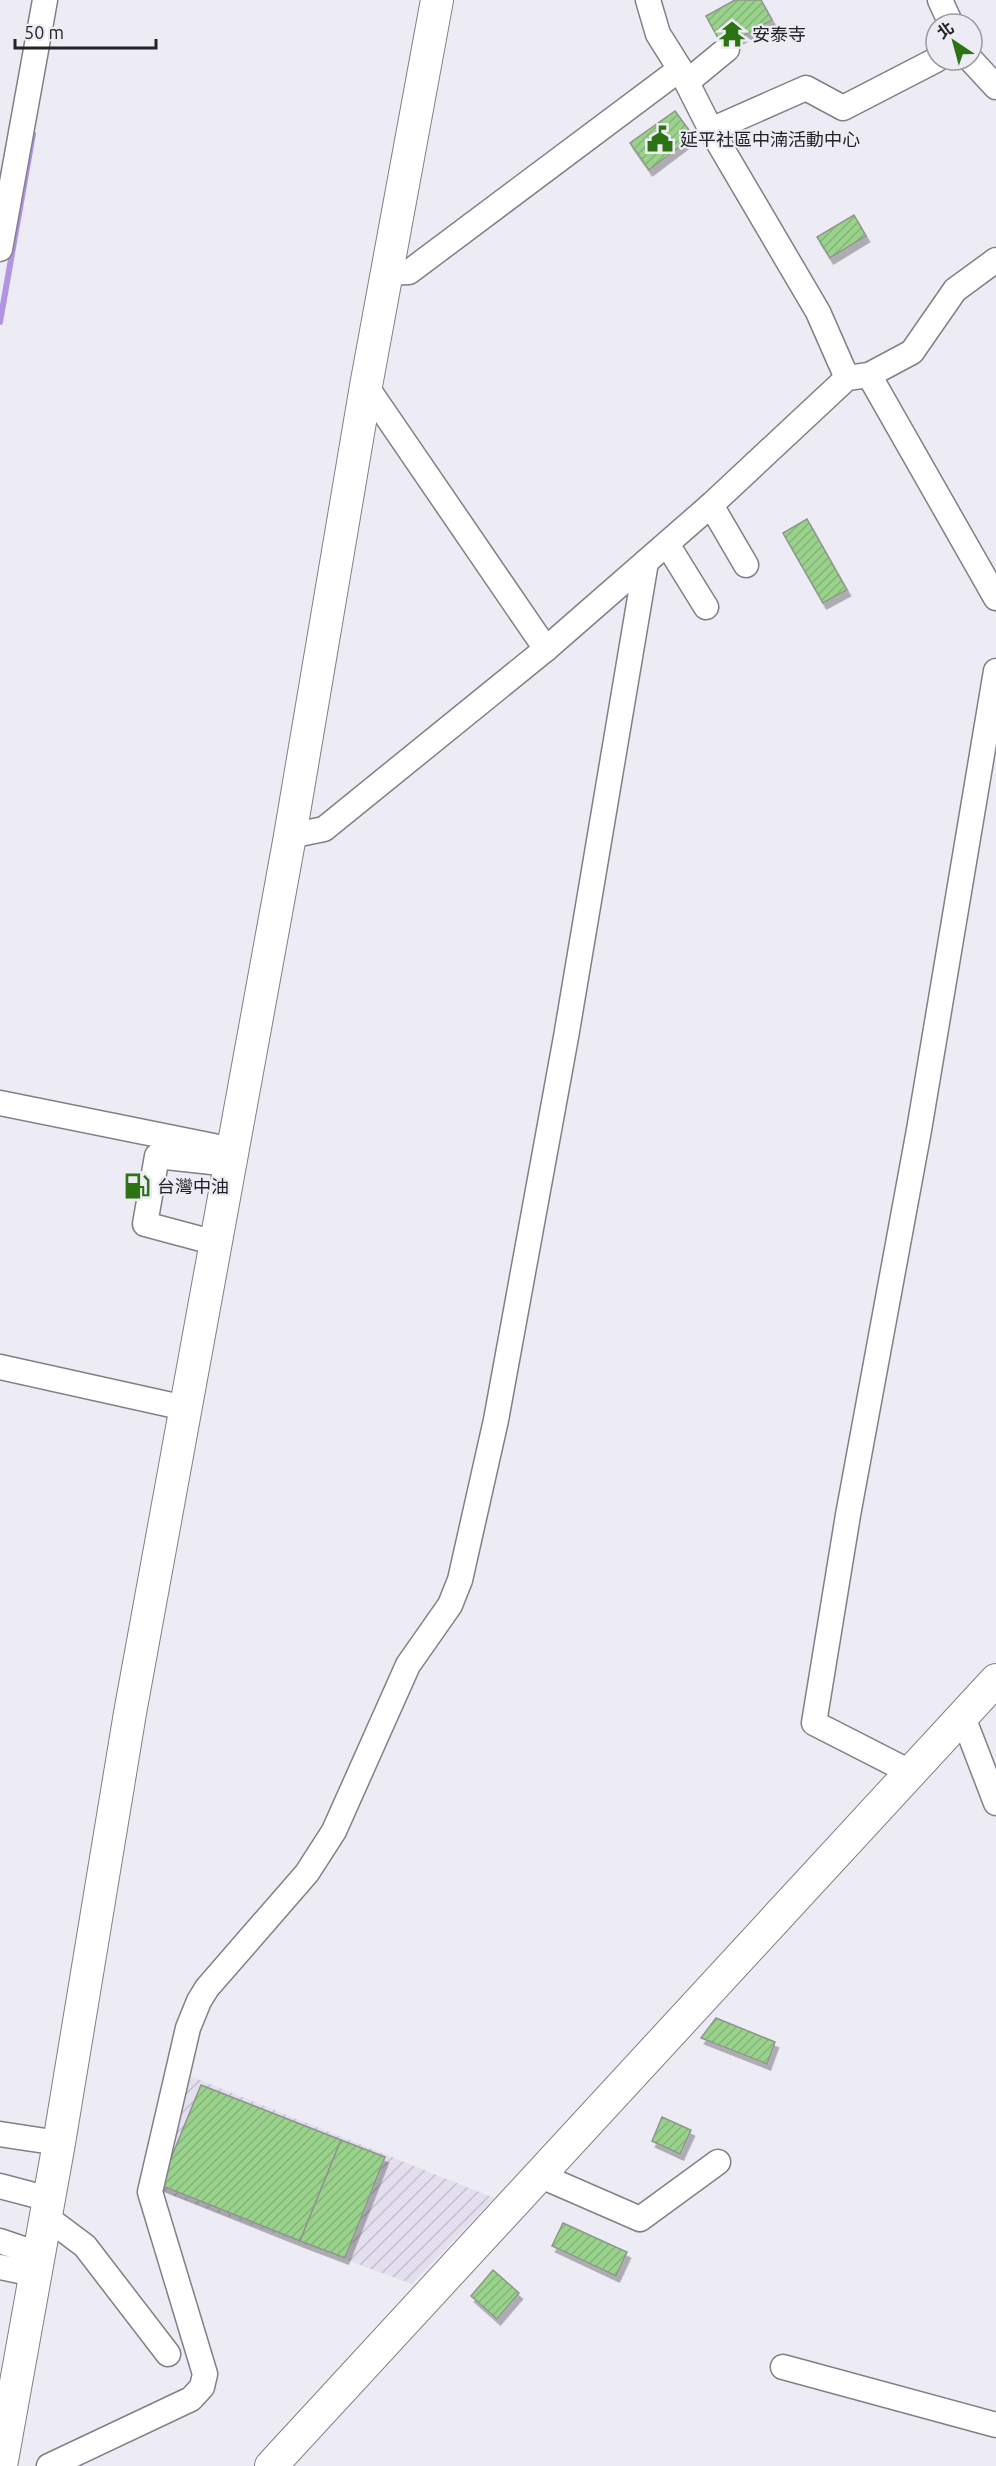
<svg xmlns="http://www.w3.org/2000/svg" width="996" height="2466" font-family="Ubuntu,'Noto Sans TC',sans-serif">
<style>
.industrial{fill:url(#industrial-furrows)}
.lines{fill:none;stroke-linecap:round;stroke-linejoin:round}
.stream{stroke:#b194e3;stroke-width:6}
.building{fill:url(#building-hatch);stroke:#8f958e;stroke-width:1.5;filter:url(#shadow)}
.minor-casing{stroke:#817f87;stroke-width:27}
.major-casing{stroke:#817f87;stroke-width:34}
.minor{stroke:#fff;stroke-width:24}
.major{stroke:#fff;stroke-width:32}
.labels{text-anchor:middle;dominant-baseline:central;stroke-width:4.5;stroke-linejoin:round;paint-order:stroke}
.poi-label{font-size:18px;fill:#242327;stroke:#edebf3;text-anchor:start}
</style>
<defs>
<pattern id="industrial-furrows" width="10" height="10" patternUnits="userSpaceOnUse" patternTransform="scale(1.5)"><rect width="10" height="10" fill="#e3dfee"/><path d="M-1 1l2-2M0 10L10 0M9 11l2-2" fill="none" stroke="#c3bfcc"/></pattern>
<pattern id="building-hatch" width="6" height="6" patternUnits="userSpaceOnUse" patternTransform="scale(1.5)"><rect width="6" height="6" fill="#99d28a"/><path d="M-1 1l2-2M0 6l6-6M5 7l2-2" fill="none" stroke="#84b477"/></pattern>
<filter id="shadow"><feDropShadow dx="3.5" dy="6" stdDeviation="0" flood-color="#0004"/></filter>
</defs>
<rect width="100%" height="100%" fill="#edebf3"/>
<path class="industrial" d="M180 2072 494 2198 412 2284 157 2190Z"/>
<g class="lines">
<path class="stream" d="M0 322 33 134"/>
</g>
<g class="building">
<path d="M735 0H761L772 20 723 47 706 16Z"/>
<path d="M675 111 689 130 681 136 686 142 649 170 630 143Z"/>
<path d="M854 215 866 236 830 258 817 237Z"/>
<path d="M807 519 847 590 823 603 783 533Z"/>
<path d="M716 2018 775 2042 767 2064 701 2038Z"/>
<path d="M201 2085 341 2140 300 2241 160 2185Z"/>
<path d="M662 2117 691 2130 680 2154 652 2141Z"/>
<path d="M341 2140 385 2157 345 2258 300 2241Z"/>
<path d="M563 2223 627 2252 616 2276 552 2246Z"/>
<path d="M493 2270 519 2293 497 2319 471 2296Z"/>
</g>
<g class="lines">
<g class="minor-casing">
<g id="minor">
<path d="M648 0 658 34 680 69 711 130 818 312 847 378"/>
<path d="M940 0 951 24"/>
<path d="M971 60 996 87"/>
<path d="M687 82 727 49"/>
<path d="M711 130 806 88 843 108 936 60"/>
<path d="M0 249 45 0"/>
<path d="M386 273 409 272 680 69"/>
<path d="M869 375 996 598"/>
<path d="M366 386 546 649"/>
<path d="M711 505 746 565"/>
<path d="M667 544 706 607"/>
<path d="M290 836 324 829 546 649 711 505 847 378 869 375 912 352 955 290 996 260"/>
<path d="M0 1103 233 1150"/>
<path d="M216 1243 145 1224 157 1156 230 1164"/>
<path d="M0 1367 185 1408"/>
<path d="M963 1717 996 1803"/>
<path d="M910 1772 814 1723 848 1515 919 1130 996 671"/>
<path d="M0 2134 59 2143"/>
<path d="M539 2175 640 2219 718 2162"/>
<path d="M0 2186 49 2199"/>
<path d="M45 2216 85 2246 168 2354"/>
<path d="M0 2241 38 2254"/>
<path d="M0 2267 34 2274"/>
<path d="M783 2367 996 2425"/>
<path d="M49 2466 191 2399 202 2387 205 2374 150 2192 188 2028 199 2001 207 1988 307 1873 334 1831 408 1665 450 1605 460 1580 496 1420 566 1037 646 562"/>
</g>
</g>
<g class="major-casing">
<g id="major">
<path d="M1 2466 59 2143 130 1713 290 836 366 386 437 0"/>
<path d="M271 2466 996 1680"/>
</g>
</g>
<use href="#minor" class="minor"/>
<use href="#major" class="major"/>
</g>
<defs>
<g id="temple-bare" transform="scale(2.07)"><path d="M0-6L5-2H3V0L6.5 2.5H4V6H1.5V3h-3V6H-4V2.5H-6.5L-3 0V-2H-5Z" fill="#2c7314" stroke="#edebf3" stroke-width="2.5" paint-order="stroke"/></g>
<g id="civic-bare" transform="scale(2.07)"><path d="M-.6-6.5H3V-4.5H.6V-3L4-1V1h2V6H-6V1h2V-1L-.6-3ZM-1.2 2.5V6h2.4V2.5Z" fill="#2c7314" stroke="#edebf3" stroke-width="2.5" paint-order="stroke"/></g>
<g id="fuel-bare" transform="scale(2.07)"><path d="M-5.5-6h7V0h2V4h1.3V-2.5L3-4.5l.8-.8L6-3V5H2.5V1h-1V6h-7ZM-4.2-4.7v3.2H.2V-4.7Z" fill="#2c7314" stroke="#edebf3" stroke-width="2.5" paint-order="stroke"/></g>
</defs>
<g fill-rule="evenodd">
<use href="#temple-bare" x="732" y="34"/>
<use href="#civic-bare" x="660" y="139"/>
<use href="#fuel-bare" x="137" y="1186"/>
</g>
<g class="labels">
<g class="poi-label">
<text x="752" y="34">安泰寺</text>
<text x="680" y="139">延平社區中湳活動中心</text>
<text x="157" y="1186">台灣中油</text>
</g>
</g>
<g transform="translate(954 42) rotate(324)"><circle r="28" fill="#edebf3" stroke="#9d9ba1" stroke-width="1.5"/>
<path d="M0-4.5L10 22L0 15L-10 22Z" fill="#2c7314"/>
<text y="-9" font-size="16" font-weight="bold" text-anchor="middle" fill="#242327">北</text>
</g>
<path d="M15 39v9h141v-9" fill="none" stroke="#242327" stroke-width="3"/>
<text x="24" y="39" font-size="18" fill="#242327" stroke="#edebf3" stroke-width="4.5" paint-order="stroke">50 m</text>
</svg>
